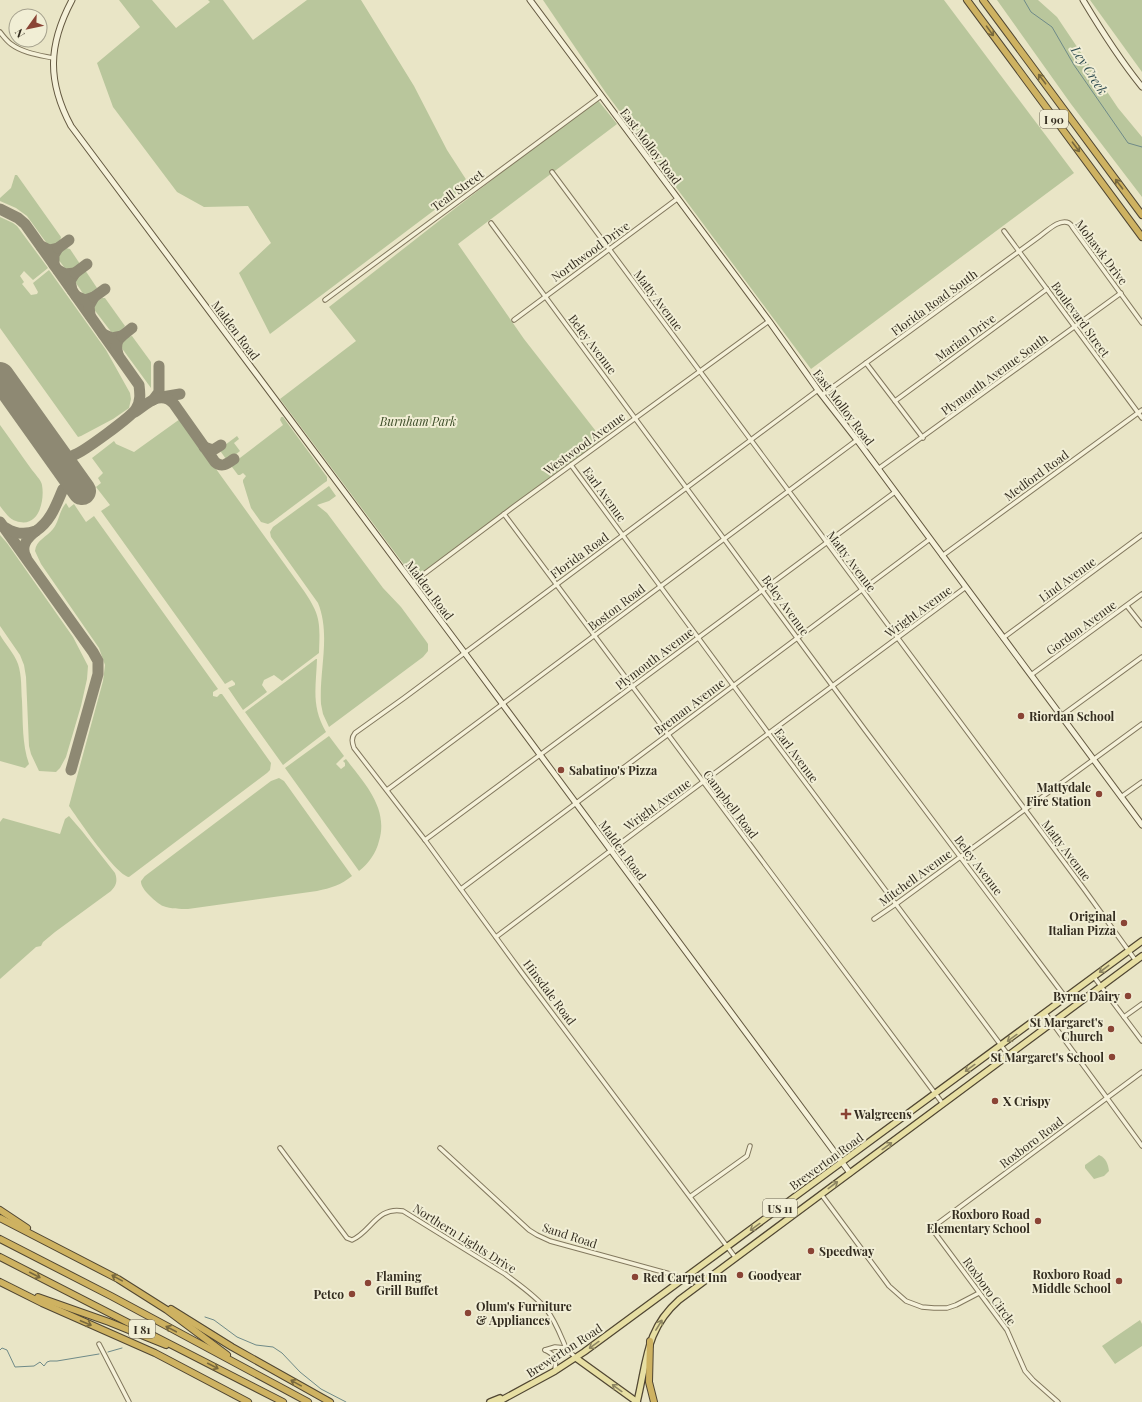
<svg xmlns="http://www.w3.org/2000/svg" width="1142" height="1402" font-family="'Playfair Display',serif">
<style>
.green{fill:#b9c69c}
.lines{fill:none;stroke-linecap:round;stroke-linejoin:round}
.stream{stroke:#6f8a88;stroke-width:1}
.taxiway{stroke:#8e8973;stroke-width:11}
.runway{stroke:#8e8973;stroke-width:28}
.street-casing{stroke:#82785e;stroke-width:5.5}
.secondary-casing{stroke:#645941;stroke-width:7}
.primary-casing{stroke:#504632;stroke-width:8}
.highway-casing{stroke:#504632;stroke-width:8}
.street{stroke:#f5f1d9;stroke-width:3.5}
.secondary{stroke:#f5f1d9;stroke-width:5}
.primary{stroke:#e7dfa3;stroke-width:5.5}
.highway{stroke:#ceb261;stroke-width:6}
.oneway{stroke:#79693d}
.oneway2{stroke:#8e8662}
.poi-dot{fill:#8a4435;stroke:#f1eed5;stroke-width:1.5}
.labels{text-anchor:middle;dominant-baseline:central;stroke-width:4;stroke-linejoin:round;paint-order:stroke}
.shield{fill:#f1eed5;stroke:#6d6756;stroke-width:1}
.shield-label{font-size:11px;font-weight:bold;fill:#342d20}
.street-label{font-size:12px;fill:#342d20;stroke:#f1eed5}
.park-label{font-size:12px;font-style:italic;fill:#3e4e29;stroke:#f1eed5}
.poi-label{font-size:12px;font-weight:bold;fill:#342d20;stroke:#f1eed5;text-anchor:start}
.water-label{font-size:13px;font-style:italic;fill:#314e52;stroke:#f1eed5}
</style>
<rect width="100%" height="100%" fill="#e9e5c6"/>
<g class="green">
<path d="M119 0H152L176 28 210 2 208 0H223L253 40 307 0H361L414 86 447 150 469 184 270 334 239 273 271 243 248 206 204 207 177 192 113 107 97 63 140 27Z"/>
<path d="M543 0H944L1074 173 811 369 606 93Z"/>
<path d="M997 0H1038L1057 17 1118 108 1142 137V197L1071 104Z"/>
<path d="M1090 0H1142V72Z"/>
<path d="M597 99 617 124 458 244 524 339 602 439 589 450 417 577 414 578 280 399 356 341 329 307 453 210Z"/>
<path d="M15 175H17L61 237 60 241 54 245H48L27 216 16 208 0 201V198L11 188Z"/>
<path d="M0 217 13 223 17 226 48 268 33 280 24 271 20 276 24 282 22 284 31 295 37 294 38 292 33 283 49 270 106 350 130 393 131 399 129 408 113 419 81 436 78 437 0 328Z"/>
<path d="M66 248 70 249 80 264V266L74 270 67 271 58 259 60 253Z"/>
<path d="M82 270H85L97 288 95 292 87 296 84 295 74 280 77 274Z"/>
<path d="M102 298H105L125 326 119 333H112L93 308 95 303Z"/>
<path d="M132 336 151 362V388L121 347C121 341 126 337 132 336Z"/>
<path d="M281 417H283L327 477V481L324 483 272 522 268 524 261 522 251 508 243 482V480L246 476 243 473 240 475H238L232 467V464L283 425 280 420Z"/>
<path d="M180 419 304 591C321 616 320 623 319 653L282 681 274 675 264 680 262 685 267 692 243 710 228 688 235 685V683L232 680 225 684 101 511 110 505 96 487 101 483 98 478 103 473 92 458 114 441 116 444 134 452Z"/>
<path d="M0 425C11 440 21 455 32 470 35 474 41 480 42 485 45 502 38 529 16 521 9 519 4 511 0 506Z"/>
<path d="M237 436 239 439 234 443 240 451 230 459H226L221 452V448Z"/>
<path d="M329 486 336 496 329 501 317 505 327 513 383 588 401 607 426 641 428 644V651L423 657 329 727 323 714 321 704C319 670 331 635 318 603L271 537 270 532 273 527Z"/>
<path d="M66 503 69 508 74 504 86 522 94 516 218 689 213 692V696L217 697 220 694H222L271 763 270 770 267 773 129 877C116 875 78 819 69 806L103 681 105 665 99 648 41 564 35 551C36 540 47 537 53 529 59 522 59 511 66 503Z"/>
<path d="M0 535 7 543 73 637 88 666 87 679 81 706 66 757 60 768 56 772 39 771 31 754 29 746 26 677 24 665 20 655 0 626Z"/>
<path d="M0 635C6 645 14 653 18 664 22 676 21 689 22 701 23 722 22 744 29 764L25 768 0 761Z"/>
<path d="M316 659H317C316 688 311 706 326 732L283 765 245 712Z"/>
<path d="M329 736 344 756 336 764 341 769 345 766V763L343 761 346 759C364 783 389 808 379 841 376 853 369 863 359 871L285 768Z"/>
<path d="M279 778 284 781 352 876C341 885 331 888 317 891L188 909C180 909 171 909 163 906 157 903 140 889 141 881 142 880 144 877 145 876L271 781Z"/>
<path d="M69 816 82 831 115 873C118 881 116 886 111 891L55 932 43 942 41 946 36 947 0 979V822L3 818 60 834 65 819Z"/>
<path d="M1099 1155C1106 1158 1108 1164 1109 1171L1104 1176 1094 1179 1085 1168V1165Z"/>
<path d="M1140 1320 1142 1324V1346L1115 1364 1102 1346Z"/>
</g>
<g class="lines">
<g class="stream">
<path d="M1024 0 1031 12 1052 27 1074 65 1128 143 1142 147"/>
<path d="M205 1317 214 1320 237 1337 256 1345 273 1347 282 1353 300 1372 321 1389 346 1402"/>
<path d="M0 1350 2 1348 7 1350 15 1367 34 1366 40 1362 44 1366 47 1362 50 1361H57L99 1354"/>
<path d="M108 1352 122 1348"/>
</g>
<g class="taxiway">
<path d="M0 209 18 218 25 224 139 385C140 393 141 401 136 409 131 417 83 452 74 455"/>
<path d="M41 246 49 250 58 248 54 255V265"/>
<path d="M58 248 69 240"/>
<path d="M58 270 65 274 75 273 70 281 72 290"/>
<path d="M75 273 87 264"/>
<path d="M76 296 85 300 94 297 89 306 90 315"/>
<path d="M94 297 105 289"/>
<path d="M103 334 112 338 122 336C116 341 115 347 118 354"/>
<path d="M122 336 132 328"/>
<path d="M162 397 180 394"/>
<path d="M153 400 159 392V366"/>
<path d="M135 412C147 404 161 389 174 404L215 462C222 468 227 464 234 459"/>
<path d="M204 447 213 450 221 445"/>
<path d="M0 522 93 652 98 661V674L71 770"/>
<path d="M6 528C15 534 25 535 36 531 27 538 20 546 26 557"/>
<path d="M36 531C51 521 56 505 63 489"/>
</g>
<path class="runway" d="M0 376 82 491"/>
<g class="street-casing">
<g id="street">
<path d="M0 32C3 36 7 41 11 44 23 53 39 55 53 58"/>
<path d="M552 172 1084 889 1136 961"/>
<path d="M491 223 865 730 1066 998"/>
<path d="M1004 231 1142 418"/>
<path d="M325 300 601 96"/>
<path d="M514 320 677 199"/>
<path d="M866 363 923 438"/>
<path d="M822 395 1040 236C1047 231 1060 218 1069 223 1071 224 1072 226 1073 228L1142 323"/>
<path d="M895 401 1047 289"/>
<path d="M571 465 769 734 1009 1056"/>
<path d="M878 469 1121 293"/>
<path d="M504 514 943 1104"/>
<path d="M942 556 1142 410"/>
<path d="M412 583 516 505 769 321"/>
<path d="M1127 606 1142 625"/>
<path d="M1003 638 1142 535"/>
<path d="M1031 675 1142 594"/>
<path d="M1061 716 1142 657"/>
<path d="M387 790 857 440"/>
<path d="M1121 797 1142 782"/>
<path d="M425 840 895 492"/>
<path d="M461 889 930 539"/>
<path d="M874 919 896 904 1142 724"/>
<path d="M496 937 642 827 966 587"/>
<path d="M1094 977 1142 1041"/>
<path d="M1045 1013 1142 1146"/>
<path d="M1124 1017 1142 1004"/>
<path d="M280 1148 347 1238 352 1240C371 1232 377 1206 403 1211L505 1274C518 1284 536 1296 546 1309 555 1320 560 1334 566 1348"/>
<path d="M440 1148 529 1230 537 1235 550 1241 674 1275 699 1283"/>
<path d="M821 1194 889 1286 906 1301 922 1307 934 1308H947L956 1305 979 1293"/>
<path d="M691 1196 747 1156 750 1146"/>
<path d="M735 1257 522 973 425 840 354 748C352 742 351 738 355 733L404 698 818 390"/>
<path d="M99 1344 129 1402"/>
<path d="M545 1350 555 1347 566 1348 576 1358"/>
<path d="M545 1350C557 1356 556 1359 555 1371"/>
<path d="M1058 1402 1033 1380 1025 1371 1007 1330 935 1233 934 1229 937 1224 1142 1072"/>
</g>
</g>
<g class="secondary-casing">
<g id="secondary">
<path d="M72 0C48 45 47 81 71 126L464 652 850 1173"/>
<path d="M530 0 769 321 818 390 857 440 1142 825"/>
<path d="M1083 0C1101 30 1120 60 1142 87"/>
</g>
</g>
<g class="primary-casing">
<g id="primary">
<path d="M576 1358 637 1402"/>
<path d="M490 1402 500 1398"/>
<path d="M498 1402 555 1371 584 1352 1142 941"/>
<path d="M637 1402C647 1362 645 1330 679 1300L1142 956"/>
</g>
</g>
<g class="highway-casing">
<g id="highway">
<path d="M967 0 1142 237"/>
<path d="M983 0 1142 215"/>
<path d="M0 1210 27 1228"/>
<path d="M0 1218 118 1279 167 1310 227 1355"/>
<path d="M0 1239 111 1296 308 1402"/>
<path d="M0 1257 283 1402"/>
<path d="M0 1282 42 1303 155 1353 248 1402"/>
<path d="M38 1297 109 1322 166 1345"/>
<path d="M171 1309 232 1347 330 1402"/>
<path d="M650 1341 649 1382 654 1402"/>
</g>
</g>
<use href="#street" class="street"/>
<use href="#secondary" class="secondary"/>
<use href="#primary" class="primary"/>
<use href="#highway" class="highway"/>
</g>
<defs><path id="oneway-shaft" d="M-6 0H5M1.5-3L5.5 0L1.5 3" fill="none" stroke-width="1.6" stroke-linecap="round" stroke-linejoin="round"/></defs>
<g class="oneway">
<use href="#oneway-shaft" transform="translate(990 31) rotate(54)"/>
<use href="#oneway-shaft" transform="translate(1042 79) rotate(-127)"/>
<use href="#oneway-shaft" transform="translate(1076 147) rotate(53)"/>
<use href="#oneway-shaft" transform="translate(1119 184) rotate(-127)"/>
<use href="#oneway-shaft" transform="translate(35 1275) rotate(27)"/>
<use href="#oneway-shaft" transform="translate(117 1278) rotate(-151)"/>
<use href="#oneway-shaft" transform="translate(86 1323) rotate(23)"/>
<use href="#oneway-shaft" transform="translate(171 1329) rotate(-152)"/>
<use href="#oneway-shaft" transform="translate(213 1366) rotate(27)"/>
<use href="#oneway-shaft" transform="translate(296 1383) rotate(-151)"/>
</g>
<g class="oneway2">
<use href="#oneway-shaft" transform="translate(1104 969) rotate(143)"/>
<use href="#oneway-shaft" transform="translate(1012 1038) rotate(144)"/>
<use href="#oneway-shaft" transform="translate(970 1068) rotate(144)"/>
<use href="#oneway-shaft" transform="translate(887 1146) rotate(-36)"/>
<use href="#oneway-shaft" transform="translate(833 1185) rotate(-37)"/>
<use href="#oneway-shaft" transform="translate(755 1227) rotate(144)"/>
<use href="#oneway-shaft" transform="translate(659 1325) rotate(-58)"/>
<use href="#oneway-shaft" transform="translate(594 1345) rotate(144)"/>
<use href="#oneway-shaft" transform="translate(617 1388) rotate(-144)"/>
</g>
<g class="poi-dot">
<circle cx="1021" cy="716" r="4"/>
<circle cx="561" cy="770" r="4"/>
<circle cx="1099" cy="794" r="4"/>
<circle cx="1124" cy="923" r="4"/>
<circle cx="1128" cy="996" r="4"/>
<circle cx="1111" cy="1029" r="4"/>
<circle cx="1112" cy="1057" r="4"/>
<circle cx="995" cy="1101" r="4"/>
<path d="M844 1108h4v4h4v4h-4v4h-4v-4h-4v-4h4z"/>
<circle cx="1038" cy="1221" r="4"/>
<circle cx="811" cy="1251" r="4"/>
<circle cx="740" cy="1275" r="4"/>
<circle cx="635" cy="1277" r="4"/>
<circle cx="1119" cy="1281" r="4"/>
<circle cx="368" cy="1283" r="4"/>
<circle cx="352" cy="1294" r="4"/>
<circle cx="468" cy="1313" r="4"/>
</g>
<g class="labels">
<g class="shield">
<rect x="1040" y="110" width="28" height="18" rx="3"/>
<rect x="763" y="1199" width="34" height="18" rx="3"/>
<rect x="129" y="1320" width="26" height="18" rx="3"/>
</g>
<g class="shield-label">
<text x="1054" y="119">I 90</text>
<text x="780" y="1208">US 11</text>
<text x="142" y="1329">I 81</text>
</g>
<g class="street-label">
<text transform="translate(651 146) rotate(53)">East Molloy Road</text>
<text transform="translate(457 190) rotate(-36)">Teall Street</text>
<text transform="translate(590 251) rotate(-36)">Northwood Drive</text>
<text transform="translate(1102 252) rotate(53)">Mohawk Drive</text>
<text transform="translate(659 300) rotate(53)">Matty Avenue</text>
<text transform="translate(934 302) rotate(-36)">Florida Road South</text>
<text transform="translate(1081 319) rotate(54)">Boulevard Street</text>
<text transform="translate(236 330) rotate(53)">Malden Road</text>
<text transform="translate(965 337) rotate(-36)">Marian Drive</text>
<text transform="translate(593 344) rotate(53)">Beley Avenue</text>
<text transform="translate(994 374) rotate(-36)">Plymouth Avenue South</text>
<text transform="translate(844 407) rotate(53)">East Molloy Road</text>
<text transform="translate(584 443) rotate(-36)">Westwood Avenue</text>
<text transform="translate(1036 475) rotate(-36)">Medford Road</text>
<text transform="translate(605 494) rotate(54)">Earl Avenue</text>
<text transform="translate(579 555) rotate(-36)">Florida Road</text>
<text transform="translate(852 561) rotate(53)">Matty Avenue</text>
<text transform="translate(1067 579) rotate(-36)">Lind Avenue</text>
<text transform="translate(430 590) rotate(53)">Malden Road</text>
<text transform="translate(786 605) rotate(54)">Beley Avenue</text>
<text transform="translate(616 607) rotate(-37)">Boston Road</text>
<text transform="translate(918 611) rotate(-36)">Wright Avenue</text>
<text transform="translate(1081 627) rotate(-36)">Gordon Avenue</text>
<text transform="translate(654 658) rotate(-37)">Plymouth Avenue</text>
<text transform="translate(689 706) rotate(-37)">Breman Avenue</text>
<text transform="translate(797 755) rotate(53)">Earl Avenue</text>
<text transform="translate(657 804) rotate(-36)">Wright Avenue</text>
<text transform="translate(731 804) rotate(53)">Campbell Road</text>
<text transform="translate(623 850) rotate(54)">Malden Road</text>
<text transform="translate(1067 850) rotate(53)">Matty Avenue</text>
<text transform="translate(979 865) rotate(53)">Beley Avenue</text>
<text transform="translate(915 877) rotate(-36)">Mitchell Avenue</text>
<text transform="translate(550 992) rotate(53)">Hinsdale Road</text>
<text transform="translate(1031 1142) rotate(-37)">Roxboro Road</text>
<text transform="translate(826 1161) rotate(-36)">Brewerton Road</text>
<text transform="translate(570 1235) rotate(18)">Sand Road</text>
<text transform="translate(465 1238) rotate(32)">Northern Lights Drive</text>
<text transform="translate(990 1291) rotate(54)">Roxboro Circle</text>
<text transform="translate(564 1350) rotate(-33)">Brewerton Road</text>
</g>
<g class="park-label">
<text x="418" y="421">Burnham Park</text>
</g>
<g class="poi-label">
<text x="1029" y="716">Riordan School</text>
<text x="569" y="770">Sabatino's Pizza</text>
<text x="1091" y="787" text-anchor="end">Mattydale<tspan x="1091" dy="14">Fire Station</tspan></text>
<text x="1116" y="916" text-anchor="end">Original<tspan x="1116" dy="14">Italian Pizza</tspan></text>
<text x="1120" y="996" text-anchor="end">Byrne Dairy</text>
<text x="1103" y="1022" text-anchor="end">St Margaret's<tspan x="1103" dy="14">Church</tspan></text>
<text x="1104" y="1057" text-anchor="end">St Margaret's School</text>
<text x="1003" y="1101">X Crispy</text>
<text x="854" y="1114">Walgreens</text>
<text x="1030" y="1214" text-anchor="end">Roxboro Road<tspan x="1030" dy="14">Elementary School</tspan></text>
<text x="819" y="1251">Speedway</text>
<text x="1111" y="1274" text-anchor="end">Roxboro Road<tspan x="1111" dy="14">Middle School</tspan></text>
<text x="748" y="1275">Goodyear</text>
<text x="376" y="1276">Flaming<tspan x="376" dy="14">Grill Buffet</tspan></text>
<text x="643" y="1277">Red Carpet Inn</text>
<text x="344" y="1294" text-anchor="end">Petco</text>
<text x="476" y="1306">Olum's Furniture<tspan x="476" dy="14">&amp; Appliances</tspan></text>
</g>
<g class="water-label">
<text transform="translate(1090 70) rotate(57)">Ley Creek</text>
</g>
</g>
<g transform="translate(28 28) rotate(237)"><circle r="19" fill="#f1eed5" stroke="#a5a18d"/>
<path d="M0-3L7 15L0 10L-7 15Z" fill="#8a4435"/>
<text y="-6" font-size="11" font-weight="bold" text-anchor="middle" fill="#342d20">N</text>
</g>
</svg>
